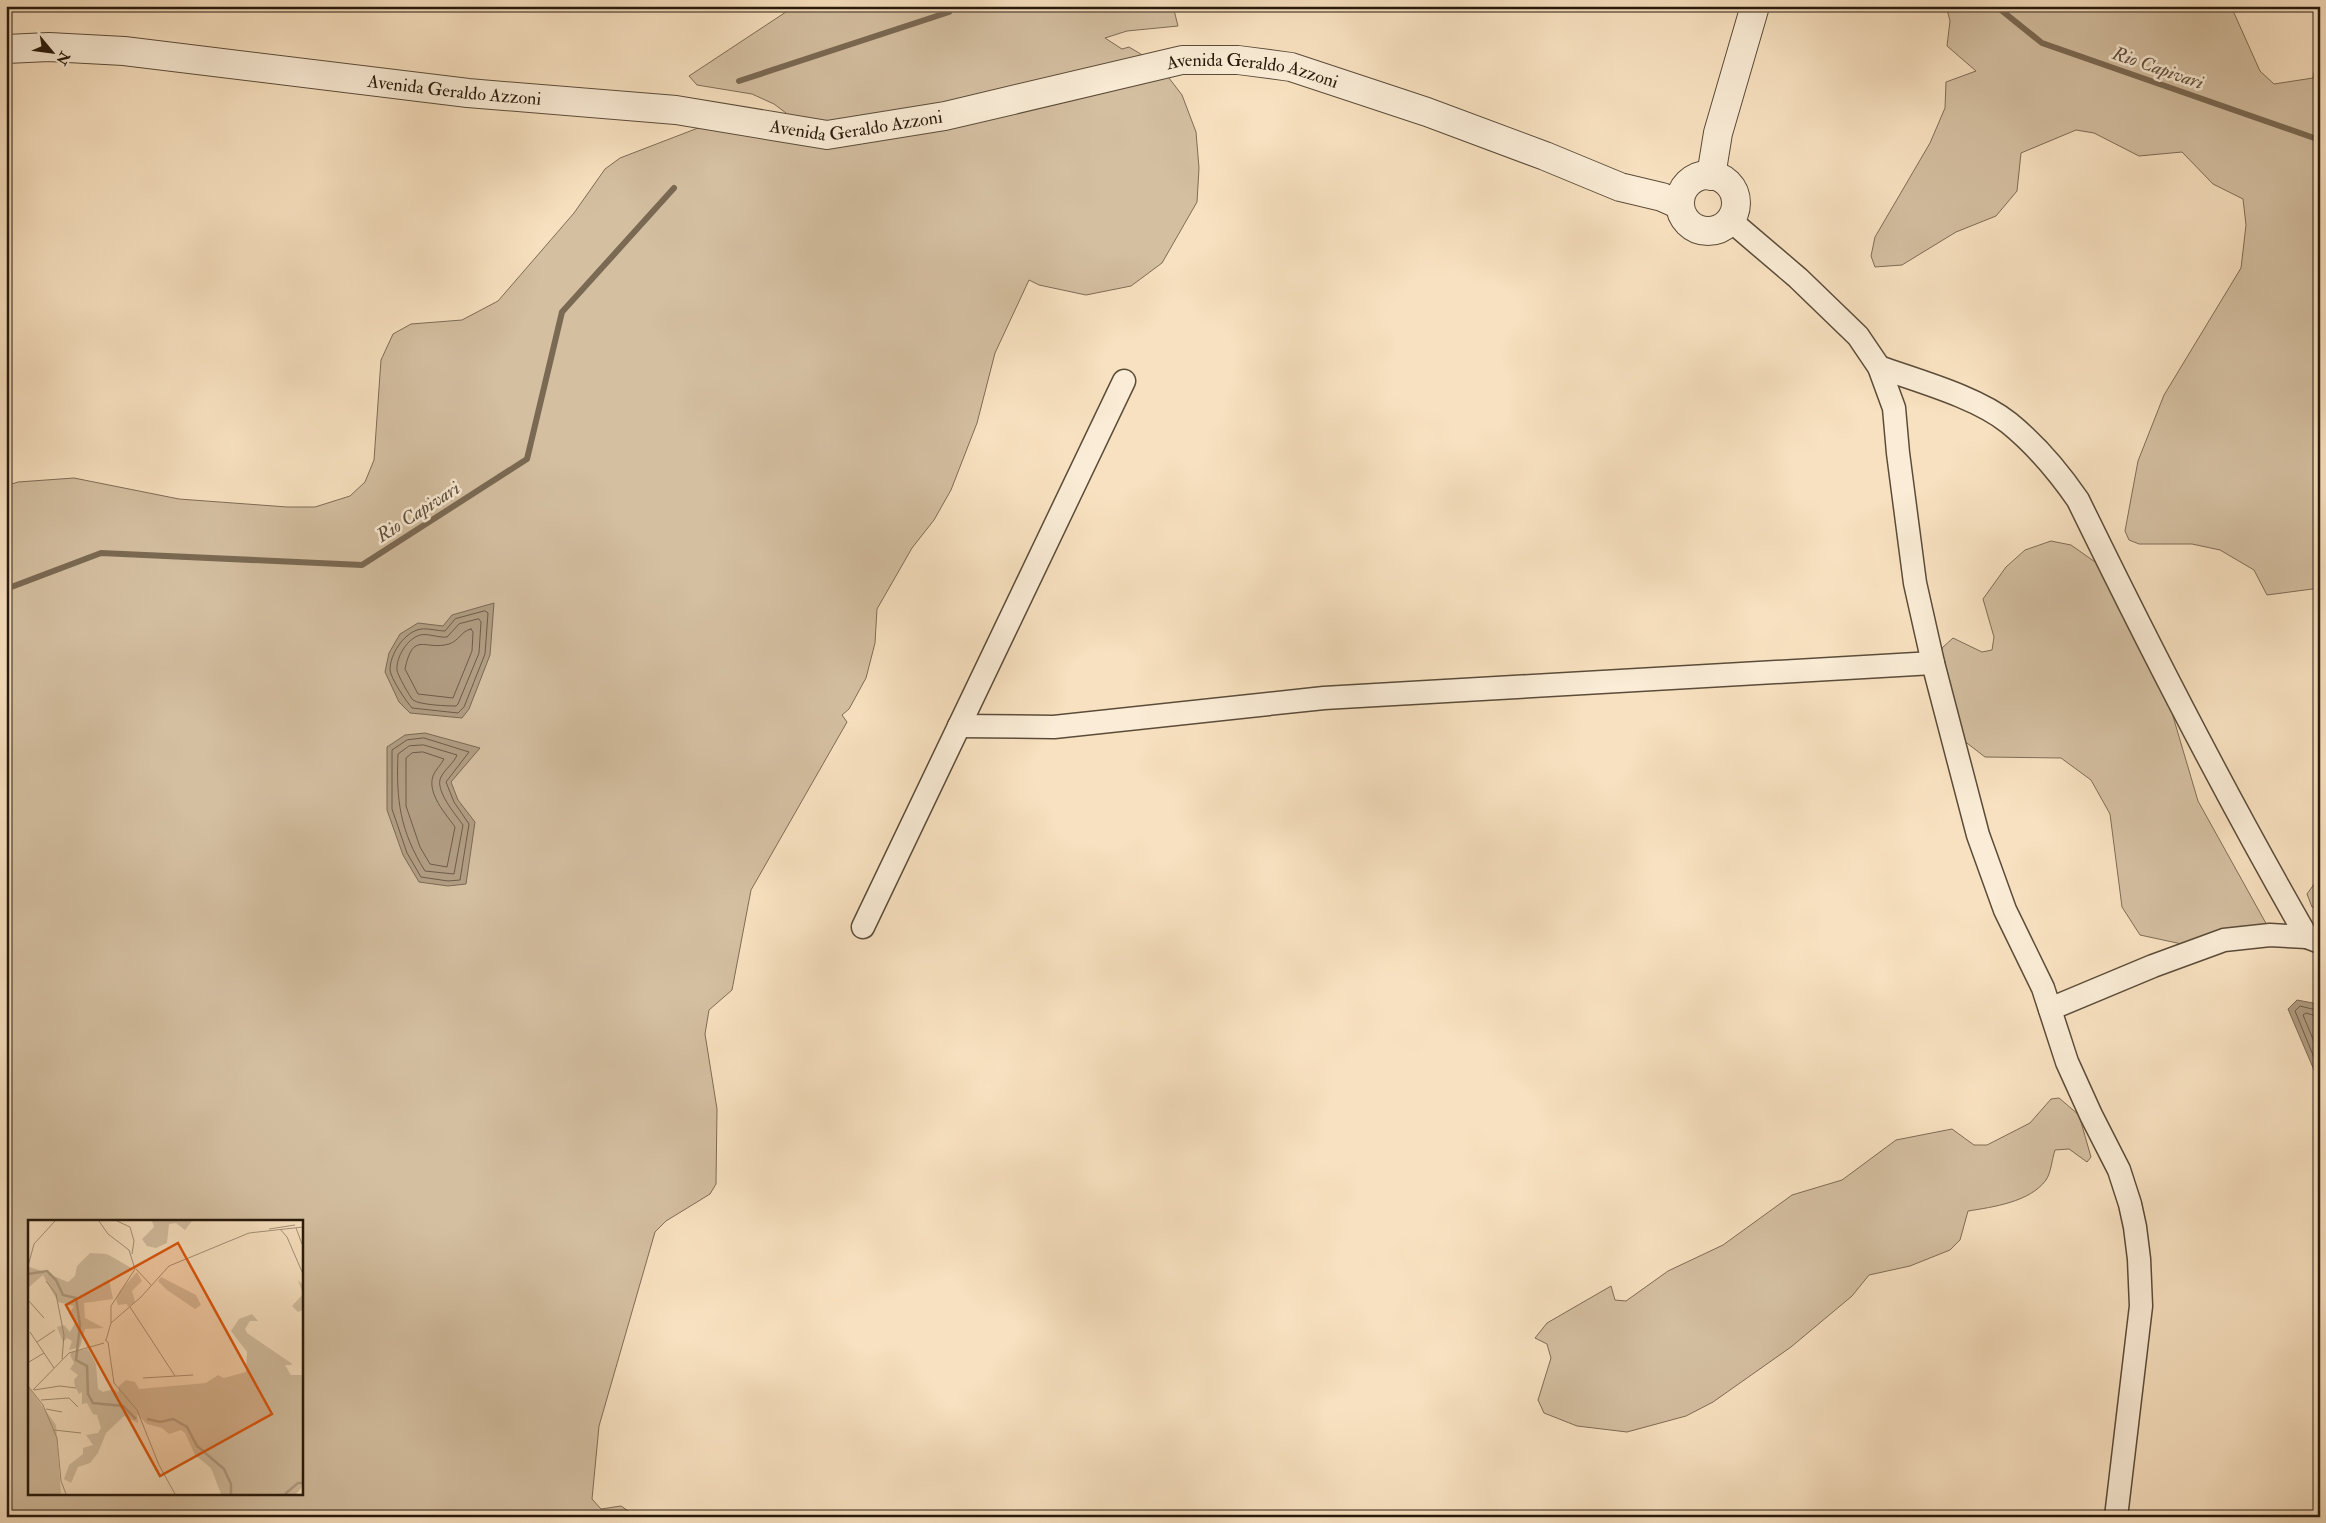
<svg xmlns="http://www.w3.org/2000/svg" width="2326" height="1523" font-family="'IM FELL Double Pica',serif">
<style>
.green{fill:#d4bfa1;stroke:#7e6c56;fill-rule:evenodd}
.water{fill:#b19d83;stroke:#7a6953}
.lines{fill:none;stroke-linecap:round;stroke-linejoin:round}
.shore{stroke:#6c5c48;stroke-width:1}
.stream{stroke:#7a6953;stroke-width:6}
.minor-casing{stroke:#5b4c39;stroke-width:25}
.tertiary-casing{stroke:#5b4c39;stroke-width:30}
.minor{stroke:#faecd6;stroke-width:22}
.tertiary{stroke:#faecd6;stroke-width:28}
.labels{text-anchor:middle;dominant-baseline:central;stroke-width:5;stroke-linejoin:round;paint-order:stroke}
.street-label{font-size:18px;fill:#271a0c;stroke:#faecd6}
.water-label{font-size:19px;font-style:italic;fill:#5e4e3c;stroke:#faecd6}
.inset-river{fill:none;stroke:#b19d83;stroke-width:2.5}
.inset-road{fill:none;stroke:#a49178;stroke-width:1}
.view{fill:#de560c;fill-opacity:0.15;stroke:#de560c;stroke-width:2.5}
.inset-edge{fill:none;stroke:#271a0c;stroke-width:2.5}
</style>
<rect width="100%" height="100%" fill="#f8e1c0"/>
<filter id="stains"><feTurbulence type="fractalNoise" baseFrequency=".004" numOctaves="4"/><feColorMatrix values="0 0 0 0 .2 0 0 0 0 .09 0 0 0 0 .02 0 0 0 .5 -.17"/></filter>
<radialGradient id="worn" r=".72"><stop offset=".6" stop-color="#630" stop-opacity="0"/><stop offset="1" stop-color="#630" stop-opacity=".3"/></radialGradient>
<g class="green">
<path d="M795 6H1173L1178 26 1127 31 1105 38 1122 49 1129 47 1159 65 1182 95 1196 132 1199 168 1197 202 1162 263 1131 286 1086 295 1039 285 1029 280 995 353 977 423 951 490 934 520 912 548 877 609 875 643 866 678 849 709 842 715 847 722 751 890 732 990 709 1010 705 1034 717 1109 716 1184 710 1194 666 1221 655 1232 599 1426 592 1499 601 1509 621 1506 637 1517H6V486L18 482 74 478 179 499 287 507H315L350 496 365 482 374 460 381 360 393 334 411 324 462 320 498 301 574 213 605 169 620 158 698 128 764 126 784 121 786 113 774 104 752 94 697 85 689 76ZM29 1222H301V1494H29Z"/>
<path d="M1946 6H2227L2234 13 2260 71 2274 84 2313 78 2320 45V588L2267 595 2254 570 2220 550 2192 544H2139L2129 540 2125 531 2138 461 2164 395 2241 268 2246 225 2243 199 2213 184 2182 152 2139 156 2094 133 2076 130 2021 153 2017 191 1996 216 1956 232 1902 265 1875 267 1871 256 1875 237 1930 143 1945 108 1946 82 1976 71 1947 46 1950 21Z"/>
<path d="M2051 541 2071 545 2098 564 2154 652 2198 801 2268 927 2191 946 2140 935 2122 907 2110 814 2091 780 2061 758 1985 757 1963 740 1946 693 1942 648 1953 638 1982 652 1992 650 1994 637 1983 599 2006 567 2025 550Z"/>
<path d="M2320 876V907H2312L2307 894Z"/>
<path d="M2059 1098 2079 1115 2091 1157 2087 1162 2069 1149 2055 1150C2052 1159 2051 1173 2046 1180 2030 1202 1993 1207 1968 1211L1960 1240 1950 1250 1910 1266 1869 1275 1852 1296 1791 1347 1713 1402 1686 1416 1627 1432 1577 1426 1544 1413 1538 1400 1551 1358 1547 1344 1535 1338 1547 1323 1611 1286 1615 1300 1626 1301 1668 1271 1723 1245 1792 1195 1842 1180 1896 1140 1952 1129 1974 1145H1987L2030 1123 2051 1099Z"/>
</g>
<g class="water">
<path d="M494 603 490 655 469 709 462 718 410 713 399 702 385 672 389 653 400 634 418 623 443 626 452 615Z"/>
<path d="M425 733 480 748 451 782 458 800 475 822 466 884 448 886 419 882 403 855 387 810V747L405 735Z"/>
<path d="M2297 1000 2313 1003 2320 1007V1084L2288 1009Z"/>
</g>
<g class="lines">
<g class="shore">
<path d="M485 611 488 613 485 654 464 707 458 713 412 708C406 701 391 679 390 670 390 654 403 635 417 630 425 627 437 631 445 631L455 619Z"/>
<path d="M479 619 481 622 479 653 458 704 456 706C447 706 420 705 413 700 410 697 397 674 397 670 396 657 407 639 420 635 428 633 438 638 447 637L459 624Z"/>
<path d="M471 629 473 632 472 651 453 698 418 694 405 669C413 630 425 651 449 644 459 641 461 631 471 629Z"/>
<path d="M424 738 469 752 446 782 454 802 469 824 460 880 448 881 421 877 407 853 392 809V750L407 740Z"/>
<path d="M424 745 457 755C454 763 445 769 441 777 434 790 456 815 463 825L454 874 425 871C400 831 396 800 398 754L409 746Z"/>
<path d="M423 752 444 759C441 765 435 770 433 776 427 794 446 814 455 827L447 867 430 864 420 847 406 806V758L412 753Z"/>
<path d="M2320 1011 2300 1006 2295 1011 2320 1072"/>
<path d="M2320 1017 2306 1013 2303 1015 2320 1056"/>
</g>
<g class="stream">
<path d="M1996 6 2042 43 2320 140"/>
<path d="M739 81 949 12 953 6"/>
<path d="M6 589 101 553 362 565 527 459 562 312 674 188"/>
</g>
<g class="minor-casing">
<g id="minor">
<path d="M1730 220 1798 278 1858 336 1879 367 1894 408 1898 453 1915 583 1933 663 1978 835 2005 910 2043 988 2067 1062 2091 1115 2119 1170 2130 1204 2135 1227 2139 1259 2141 1306 2116 1517"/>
<path d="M1879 367C1918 381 1977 397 2009 423 2036 445 2058 471 2078 500 2150 648 2225 794 2307 937L2320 942"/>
<path d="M959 726 1054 727 1324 698 1933 663"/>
<path d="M863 927 1124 381"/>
<path d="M2050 1009 2153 966 2224 940 2270 935 2307 937"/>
</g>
</g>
<g class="tertiary-casing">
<g id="tertiary">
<path id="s1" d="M6 49 49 47 124 51 468 93 676 110 827 135 945 116 1182 60H1238L1291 67 1427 112 1545 156 1620 187 1662 197 1680 205"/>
<circle cx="1708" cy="203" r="28"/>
<path d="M1711 176 1718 133 1755 6"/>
</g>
</g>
<use href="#minor" class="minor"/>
<use href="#tertiary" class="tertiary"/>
</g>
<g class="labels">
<g class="street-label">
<text stroke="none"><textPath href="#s1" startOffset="1261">Avenida Geraldo Azzoni</textPath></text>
<text stroke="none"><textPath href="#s1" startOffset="451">Avenida Geraldo Azzoni</textPath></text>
<text stroke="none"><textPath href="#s1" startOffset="856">Avenida Geraldo Azzoni</textPath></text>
</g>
<g class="water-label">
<text transform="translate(2158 68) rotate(19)">Rio Capivari</text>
<text transform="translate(418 512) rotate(-33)">Rio Capivari</text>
</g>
</g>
<g transform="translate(28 1220)">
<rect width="275" height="275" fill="#f8e1c0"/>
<path d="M124 1H164L157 10 148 3 141 4 139 23 128 28 119 26 114 19 126 7ZM62 33 79 34 105 49 81 59 85 79 56 83 57 98 76 108 57 109 52 127 41 130 44 121 39 118 35 122 29 107 36 105 42 112 47 103 41 94 46 86 30 82 15 55 0 68V51L1 47 11 50 40 62 47 56 49 46ZM109 52 114 61 104 71 107 82 100 87 99 84 90 85 88 79 92 71ZM133 57 168 75 173 85 167 89 139 70 130 61ZM270 60 275 65V90L270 92 264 86 275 74ZM224 94 230 101H222L217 109 219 113 263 143 264 145H257L263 155H275V266L268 274H193L183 248 167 235 157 213 153 210 141 214 134 208 119 204 109 194 110 203 96 196 78 213 70 233 62 243 50 247 43 263 36 259 41 245 55 234V228L65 225 58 215 70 213 73 208 69 195 65 194 59 183 54 184V172L51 174 47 166 46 160 50 155 42 149 46 143 42 135 44 132 60 129 68 144 70 169 75 172 86 169 90 173 91 166 98 160 107 162 111 169 178 163 190 155 196 158 218 152 219 132 203 111 211 99ZM0 166 28 205 33 274H0Z" fill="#d4bfa1"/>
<path class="inset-river" d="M0 54 19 51 28 60 35 75 48 78 52 105 48 140 59 146 60 174 65 183 95 186 108 199M119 199 132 202 145 199 159 207 169 226 196 249 203 264V274M257 274 270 263H275"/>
<path class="inset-road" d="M71 1 80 14 101 30 107 49 83 86V103M89 1 102 7 106 21 104 34M268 8 274 24M241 9 267 5M252 9 259 17 275 54M0 46 6 24 27 1M108 49 123 65M18 61 28 74 36 115 34 139M0 80 16 98M102 87 147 156M2 112 26 148M77 120 80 122 86 163 109 190 131 245 147 274M78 120 83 103 113 77 141 46 221 13 275 7M9 122 27 110M1 142 16 133M115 158 165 155M0 166 15 185 29 218 33 261 38 274M5 170 41 133 76 123M6 170 32 166 48 168M13 180 41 178 50 187M18 189 34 192M26 210 53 213"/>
<path class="view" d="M150 23 244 194 132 256 38 85Z"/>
<rect width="275" height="275" class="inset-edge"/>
</g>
<rect width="2326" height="1523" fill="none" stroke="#f8e1c0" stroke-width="25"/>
<rect x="8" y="8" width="2311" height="1508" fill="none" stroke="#271a0c" stroke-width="2.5"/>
<rect x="12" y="12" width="2301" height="1498" fill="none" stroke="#271a0c"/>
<g transform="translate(52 52) rotate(119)" stroke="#faecd6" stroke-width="4" paint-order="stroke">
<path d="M0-4L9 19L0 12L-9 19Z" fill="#271a0c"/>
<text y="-8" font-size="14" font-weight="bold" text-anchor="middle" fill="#271a0c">N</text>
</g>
<rect width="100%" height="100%" filter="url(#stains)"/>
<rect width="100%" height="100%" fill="url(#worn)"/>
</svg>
